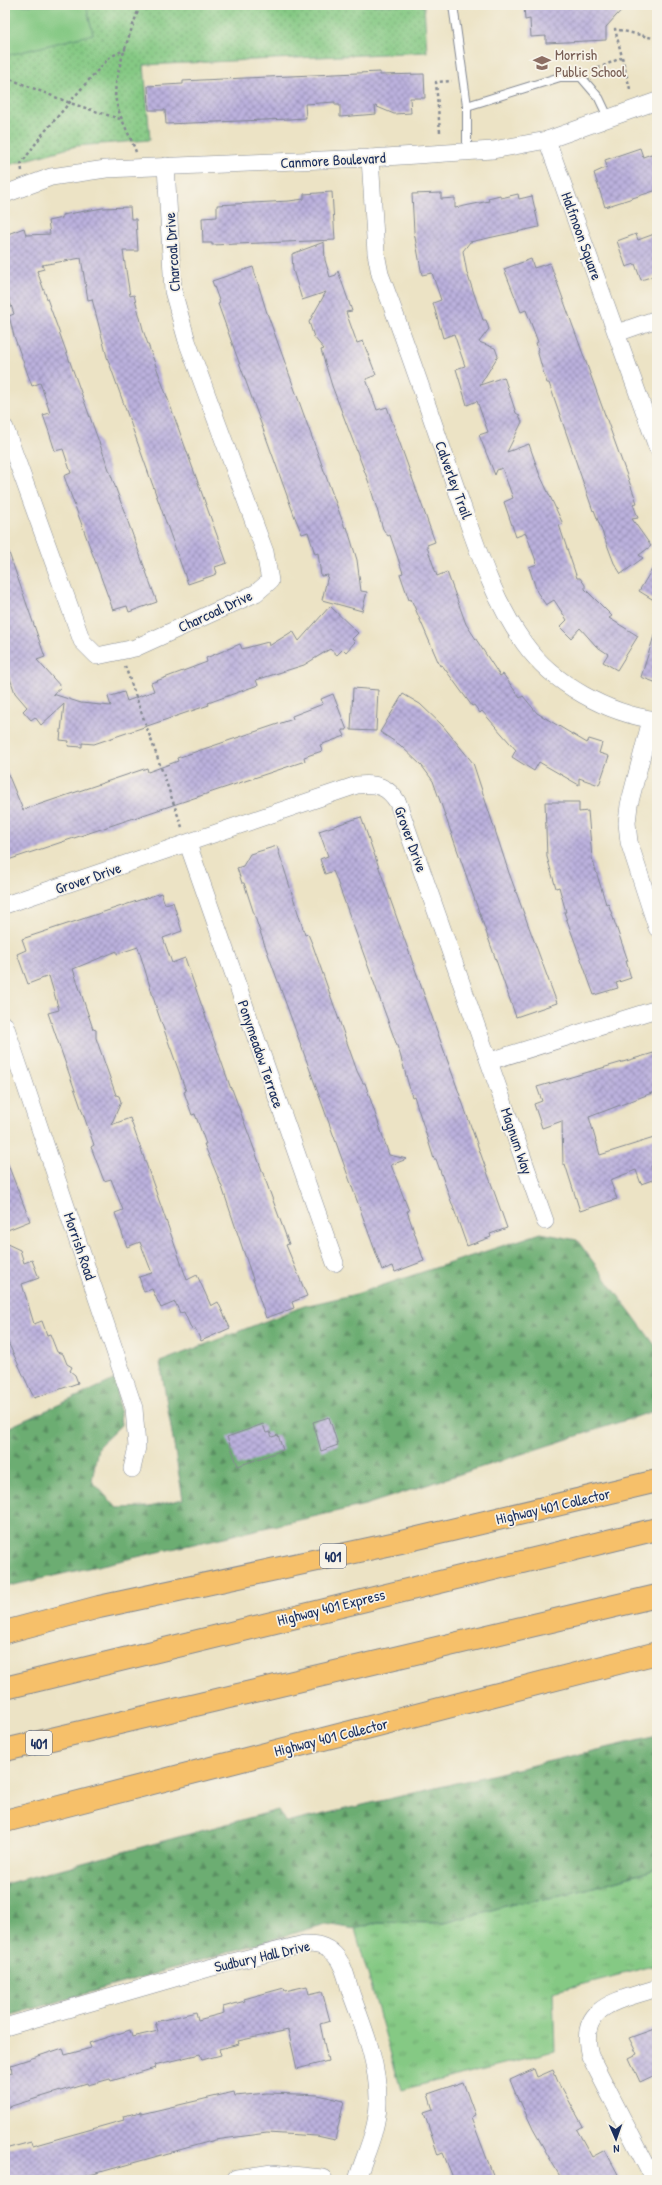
<svg xmlns="http://www.w3.org/2000/svg" width="662" height="2185" font-family="'Patrick Hand',sans-serif">
<style>
.grass{fill:url(#grass-tufts);stroke:#507c71}
.forest{fill:url(#forest-firs);stroke:#446e68}
.park{fill:url(#park-dots);stroke:#507c71}
.pitch{fill:#85c984;stroke:#507c71}
.building{fill:url(#building-cross-hatch)}
.lines{fill:none;stroke-linecap:round;stroke-linejoin:round}
.service-casing{stroke:#848992;stroke-width:10}
.minor-casing{stroke:#848992;stroke-width:18}
.tertiary-casing{stroke:#848992;stroke-width:22}
.motorway-casing{stroke:#848992;stroke-width:24}
.path{stroke:#848992;stroke-width:2.5;stroke-dasharray:3 3;stroke-linecap:butt}
.service{stroke:#fff;stroke-width:8}
.minor{stroke:#fff;stroke-width:17}
.tertiary{stroke:#fff;stroke-width:21}
.motorway{stroke:#f6c06b;stroke-width:22}
.labels{text-anchor:middle;dominant-baseline:central;stroke-width:3.5;stroke-linejoin:round;paint-order:stroke}
.shield{fill:#f7f3e8;stroke:#5d6a87;stroke-width:1}
.shield-label{font-size:14px;font-weight:bold;fill:#1b2f5e}
.education-label{font-size:15px;fill:#785e54;stroke:#f7f3e8;text-anchor:start}
.street-label{font-size:15px;fill:#1b2f5e;stroke:#f7f3e8}
</style>
<defs>
<pattern id="grass-tufts" width="24" height="20" patternUnits="userSpaceOnUse"><rect width="24" height="20" fill="#85c984"/><path d="M3 7l-1-3M5 7V3M7 7l1-3M15 17l-1-3M17 17v-4M19 17l1-3" fill="none" stroke="#6ca46f"/></pattern>
<pattern id="forest-firs" width="22" height="20" patternUnits="userSpaceOnUse"><rect width="22" height="20" fill="#6cad72"/><path d="M5 1l3.5 6h-7zM16 11l3.5 6h-7z" fill="#588d61"/></pattern>
<pattern id="park-dots" width="8" height="8" patternUnits="userSpaceOnUse"><rect width="8" height="8" fill="#85c984"/><path d="M2 2h.1M6 6h.1" fill="none" stroke="#6ca46f" stroke-width="1.8" stroke-linecap="round"/></pattern>
<pattern id="building-cross-hatch" width="8" height="8" patternUnits="userSpaceOnUse"><rect width="8" height="8" fill="#bbb1dd"/><path d="M0 0l8 8M0 8l8-8" fill="none" stroke="#9790b6"/></pattern>
</defs>
<rect width="100%" height="100%" fill="#f7f3e8"/>
<filter id="ink" filterUnits="userSpaceOnUse"><feTurbulence type="fractalNoise" baseFrequency=".025" numOctaves="2"/><feDisplacementMap in="SourceGraphic" scale="8" xChannelSelector="R" yChannelSelector="G"/><feConvolveMatrix kernelMatrix="1 2 1 2 8 2 1 2 1" color-interpolation-filters="sRGB"/></filter>
<filter id="wash" filterUnits="userSpaceOnUse"><feTurbulence type="fractalNoise" baseFrequency=".012" numOctaves="4" result="noise"/><feDisplacementMap in="SourceGraphic" scale="16" xChannelSelector="R" yChannelSelector="G"/><feGaussianBlur stdDeviation="0.9" result="paint"/><feColorMatrix in="noise" values="0 0 0 0 0 0 0 0 0 0 0 0 0 0 0 0 0 1.4 0 .05"/><feComposite in="paint" operator="in"/></filter>
<g filter="url(#wash)">
<rect width="100%" height="100%" fill="#ece3c5"/>
<path class="grass" d="M657 1869V1965L553 1992 555 2051 401 2090 355 1929 378 1922 445 1923 509 1905 565 1895Z"/>
<g class="forest">
<path d="M541 1233 577 1240 657 1348V1410L365 1505 5 1587V1429L116 1379 121 1425 98 1447 92 1481 117 1508 149 1507 183 1499 160 1362 304 1306 356 1294Z"/>
<path d="M657 1736V1869L565 1895 509 1905 445 1923 378 1922 355 1929 326 1924 5 2017V1884L278 1810 286 1823Z"/>
</g>
<path class="park" d="M5 5H424L427 52 144 65 150 140 76 146 5 166Z"/>
<path class="pitch" d="M5 5H86L93 34 5 56Z"/>
<g id="blocks">
<g class="building">
<path d="M524 5H626L606 27V40L546 43V36L531 37 530 19 525 20Z"/>
<path d="M380 72V75L424 74 425 98H410L411 113 394 114 375 106 376 114 340 117V105H335V102L305 104 306 118 289 119 166 124 165 110H149L148 86 183 84V81L201 80Z"/>
<path d="M640 148 643 157 657 152V190L605 207 594 173 607 167 605 160Z"/>
<path d="M332 192 335 240 212 245V243H203L202 218 217 217V205L289 201 304 199V194Z"/>
<path d="M441 193V199L455 198V208L489 201 488 198 500 195 501 198 518 194 519 199 532 196 539 227 470 242 463 251 467 273 483 320H486L489 329 479 342 495 348 498 356 480 385 504 377 516 413 519 415 522 422 507 452 529 444 539 473 563 524 559 525 577 578H580L585 585V589L612 616 609 618 638 636 617 670 603 662 608 654 596 646 580 628 571 638 560 627 567 620 554 600 546 605 537 592 529 567 537 564 526 533 516 537 504 502 513 498 502 468 497 470 495 475 479 435 488 432 477 401 467 405 456 369 465 366 454 334 443 338 433 303 441 300 432 273 422 275 414 232 412 194Z"/>
<path d="M130 207 131 219H136L138 251H123L130 296 134 295 144 333 227 563 215 567 217 573 214 575 188 584 107 357 92 299 88 300 81 258 42 265 44 269 37 271 157 602 129 612 127 606 113 610 64 476 71 473 63 449 55 451 49 432 43 415 50 413 42 388 40 383 32 386 14 336 9 316 14 314 5 287V235L24 228 26 235 50 234 48 221 62 218V215L103 208Z"/>
<path d="M657 233V275L641 280 635 264 626 267 617 241 636 234 638 240Z"/>
<path d="M324 242 325 260 330 277 336 275 338 271 352 311 346 312 357 343 363 341 376 375 366 379 377 410 387 407 435 542 427 545V547L437 576 447 572 466 624 500 676 503 674 520 698 523 696 537 713 587 743 589 739 602 743 599 753 609 756 599 785 579 778V785L539 762 534 771 512 757 516 750 482 711 480 713 474 705 472 706 442 665 440 666 411 599 409 600 400 574 403 573 390 535 388 536 383 529 369 483 332 386 321 350 324 349 314 337 309 322 326 292 302 300 293 270 292 254Z"/>
<path d="M531 259 534 268 550 263 637 503 633 504 638 518 632 519 651 546 639 555 643 558 621 574 614 563 594 510 593 511 549 383H547L543 371 537 350 538 349 536 343 538 342 526 310 521 312 504 269Z"/>
<path d="M253 267 266 310 327 479 345 528 347 527 357 560 361 591 367 592 362 611 322 600 328 575 321 576 318 553 315 554 308 532 302 534 294 515 218 304 220 303 212 281Z"/>
<path d="M5 550H8L45 657 37 660 61 687 53 694 81 703 111 706 108 697 124 692 127 701 154 691 151 683 207 662 206 658 240 644 242 649 268 642 269 646 293 631 299 641 330 606 358 633 352 639 355 642 346 652 343 649 337 655 330 649 304 665 256 680 258 685 208 703 209 705 94 744 82 743V747L68 746 69 741 60 740 64 704 41 725 35 717 31 720 23 711 27 707 15 693 5 664Z"/>
<path d="M657 561V602L639 591Z"/>
<path d="M654 636H657V683L641 677Z"/>
<path d="M353 688 378 690 376 731 351 730Z"/>
<path d="M333 694 347 730H342L345 736 320 745 322 751 304 757 305 761 5 861V767L23 810 147 768 148 772 178 761 177 758 293 719 292 716 323 704 321 699Z"/>
<path d="M403 694 420 704 443 726 473 763 509 873 557 1003 516 1017 433 781 422 766 400 745 380 732Z"/>
<path d="M545 802H579V812L588 811 592 858 606 904 608 903 628 961H626L631 978 616 983 618 988 594 995 564 912H566L559 887 556 888 547 857Z"/>
<path d="M361 817 507 1228 490 1234 491 1237 467 1246 436 1159H434L414 1096 412 1097 400 1054 336 878 333 871 325 874 320 859 328 856 319 831Z"/>
<path d="M277 846 305 935 308 934 313 946 357 1071 363 1083H365L389 1155 407 1159 391 1165 409 1211H407L424 1261 395 1272 393 1266 382 1270 258 926 244 883H242L237 868 243 866 250 854Z"/>
<path d="M161 893 165 904 173 902 182 931 163 938 172 963 185 958 231 1089H232L289 1244 286 1245 307 1296 292 1302 294 1308 266 1318 222 1187 204 1144H206L195 1114 192 1115 184 1092 186 1091 158 1013 138 947 117 954V951L73 969 93 1029 96 1030V1038L104 1061 116 1095 119 1096 121 1102 111 1125 130 1118 187 1280 197 1275 211 1306 218 1302 230 1328 201 1341 195 1328 192 1330 184 1312 180 1313 175 1302 161 1308 152 1289 144 1292 139 1277 152 1273 140 1242 127 1247 115 1213 123 1210 111 1179 104 1181 91 1147 94 1145 48 1013 59 1010 49 976 28 984 17 954 26 950 22 939Z"/>
<path d="M657 1052V1091L589 1117 600 1155 657 1137V1164L651 1166 655 1179 641 1184 636 1170 610 1180 617 1199 580 1211 565 1164 563 1165 562 1121 542 1128 534 1104 542 1101 537 1087Z"/>
<path d="M5 1157 30 1221 5 1231Z"/>
<path d="M5 1243 20 1250 24 1263 32 1260 39 1278 22 1284 34 1324 42 1321 47 1335 50 1334 57 1352 63 1354 67 1364 72 1367 70 1371 75 1375 78 1383 34 1398 5 1336Z"/>
<path d="M329 1417 338 1445 321 1451 313 1422Z"/>
<path d="M263 1424 266 1433 270 1432 272 1437 278 1435 283 1450 238 1466 227 1437Z"/>
<path d="M307 1986 309 1994 322 1991 330 2021 320 2024 328 2061 297 2069 288 2030 238 2041 239 2044 219 2049 221 2055 202 2060 200 2054 154 2065 155 2068 111 2081 110 2079 88 2085 87 2083 5 2108V2075L12 2073 11 2065 63 2048 65 2055 91 2048 89 2043 130 2030 132 2037 158 2031 155 2022 196 2012 198 2020 224 2013 223 2007 245 2001 244 1999 284 1988 285 1991Z"/>
<path d="M657 2028V2074L640 2082 629 2058 637 2054 629 2038Z"/>
<path d="M534 2069 537 2077 553 2070 561 2089 562 2088 583 2126 577 2130 592 2157 605 2150 621 2180H562L533 2129 520 2101 519 2102 510 2080Z"/>
<path d="M463 2082 475 2115 471 2117 495 2180H454L443 2153 438 2155 424 2113 433 2110 428 2094Z"/>
<path d="M234 2092 235 2096 267 2093 297 2094 318 2095 344 2101 335 2140 317 2136 267 2133 215 2140 72 2180H5V2149L31 2142 32 2146 124 2120 123 2116 141 2112V2114Z"/>
</g>
</g>
</g>
<g filter="url(#ink)">
<use href="#blocks" fill-opacity="0" stroke="#848992" stroke-width="1"/>
<g class="lines">
<g class="service-casing">
<g id="service">
<path d="M453 5 467 106"/>
<path d="M467 152V106L560 77H581L599 98 608 117"/>
</g>
</g>
<g class="minor-casing">
<g id="minor">
<path d="M547 140 657 447"/>
<path d="M370 158 376 253 380 274C407 345 431 417 456 488 475 541 491 597 524 643 553 684 608 714 657 720"/>
<path d="M5 194 51 177 106 169 370 158 493 150 547 140 657 101"/>
<path d="M617 333 657 319"/>
<path d="M5 428 82 641 97 656 135 648 256 593 270 581 265 552 187 341 173 291 166 166"/>
<path d="M651 720 629 805 627 823 629 842 657 928"/>
<path d="M188 844 335 1263"/>
<path d="M5 905 357 785C376 783 388 786 398 803L545 1221"/>
<path d="M5 1025 134 1408 137 1447 132 1469"/>
<path d="M490 1061 657 1009"/>
<path d="M5 2027 209 1968 304 1944C316 1944 325 1945 334 1954 345 1965 347 1982 352 1996 365 2031 379 2066 378 2104 377 2132 365 2154 357 2180"/>
<path d="M654 2180 590 2056C576 2005 619 2001 657 1988"/>
</g>
</g>
<g class="tertiary-casing">
<path id="tertiary" d="M237 2180 272 2175 322 2180"/>
</g>
<g class="motorway-casing">
<g id="motorway">
<path d="M5 1632 99 1607 401 1542 657 1481"/>
<path d="M5 1688 657 1529"/>
<path d="M5 1750 657 1596"/>
<path d="M5 1821 657 1653"/>
</g>
</g>
<g class="path">
<path d="M592 71 621 58"/>
<path d="M5 77 70 103 120 119"/>
<path d="M630 89 615 29 657 39"/>
<path d="M440 132 436 82 452 81"/>
<path d="M136 152C130 135 120 119 116 101 111 79 133 27 140 5"/>
<path d="M22 171 21 164 41 136 87 82 110 57 126 49"/>
<path d="M125 666 182 827"/>
</g>
<use href="#service" class="service"/>
<use href="#minor" class="minor"/>
<use href="#tertiary" class="tertiary"/>
<use href="#motorway" class="motorway"/>
</g>
</g>
<defs>
<g id="school-bare" transform="scale(1.38)"><path d="M0-5L7-2L0 1L-7-2ZM-4 1L0 2.5L4 1V4Q0 6-4 4Z" fill="#8d6e63" stroke="#f7f3e8" stroke-width="2.5" paint-order="stroke"/></g>
</defs>
<g fill-rule="evenodd">
<use href="#school-bare" x="542" y="63"/>
</g>
<g class="labels">
<g class="shield">
<rect x="320" y="1544" width="26" height="24" rx="3"/>
<rect x="26" y="1731" width="26" height="24" rx="3"/>
</g>
<g class="shield-label">
<text x="333" y="1556">401</text>
<text x="39" y="1743">401</text>
</g>
<g class="education-label">
<text x="555" y="54">Morrish<tspan x="555" dy="17">Public School</tspan></text>
</g>
<g class="street-label">
<text transform="translate(333 160) rotate(-3)">Canmore Boulevard</text>
<text transform="translate(582 236) rotate(70)">Halfmoon Square</text>
<text transform="translate(172 252) rotate(-94)">Charcoal Drive</text>
<text transform="translate(454 480) rotate(70)">Calverley Trail</text>
<text transform="translate(215 611) rotate(-25)">Charcoal Drive</text>
<text transform="translate(411 839) rotate(70)">Grover Drive</text>
<text transform="translate(88 878) rotate(-19)">Grover Drive</text>
<text transform="translate(261 1054) rotate(71)">Ponymeadow Terrace</text>
<text transform="translate(517 1141) rotate(71)">Magnum Way</text>
<text transform="translate(80 1246) rotate(71)">Morrish Road</text>
<text transform="translate(553 1506) rotate(-13)">Highway 401 Collector</text>
<text transform="translate(331 1607) rotate(-14)">Highway 401 Express</text>
<text transform="translate(331 1737) rotate(-14)">Highway 401 Collector</text>
<text transform="translate(262 1956) rotate(-13)">Sudbury Hall Drive</text>
</g>
</g>
<rect width="662" height="2185" fill="none" stroke="#f7f3e8" stroke-width="20"/>
<g transform="translate(616 2139) rotate(178)" stroke="#f7f3e8" stroke-width="3" paint-order="stroke">
<path d="M0-3L7 15L0 10L-7 15Z" fill="#1b2f5e"/>
<text y="-6" font-size="11" font-weight="bold" text-anchor="middle" fill="#1b2f5e">N</text>
</g>
</svg>
